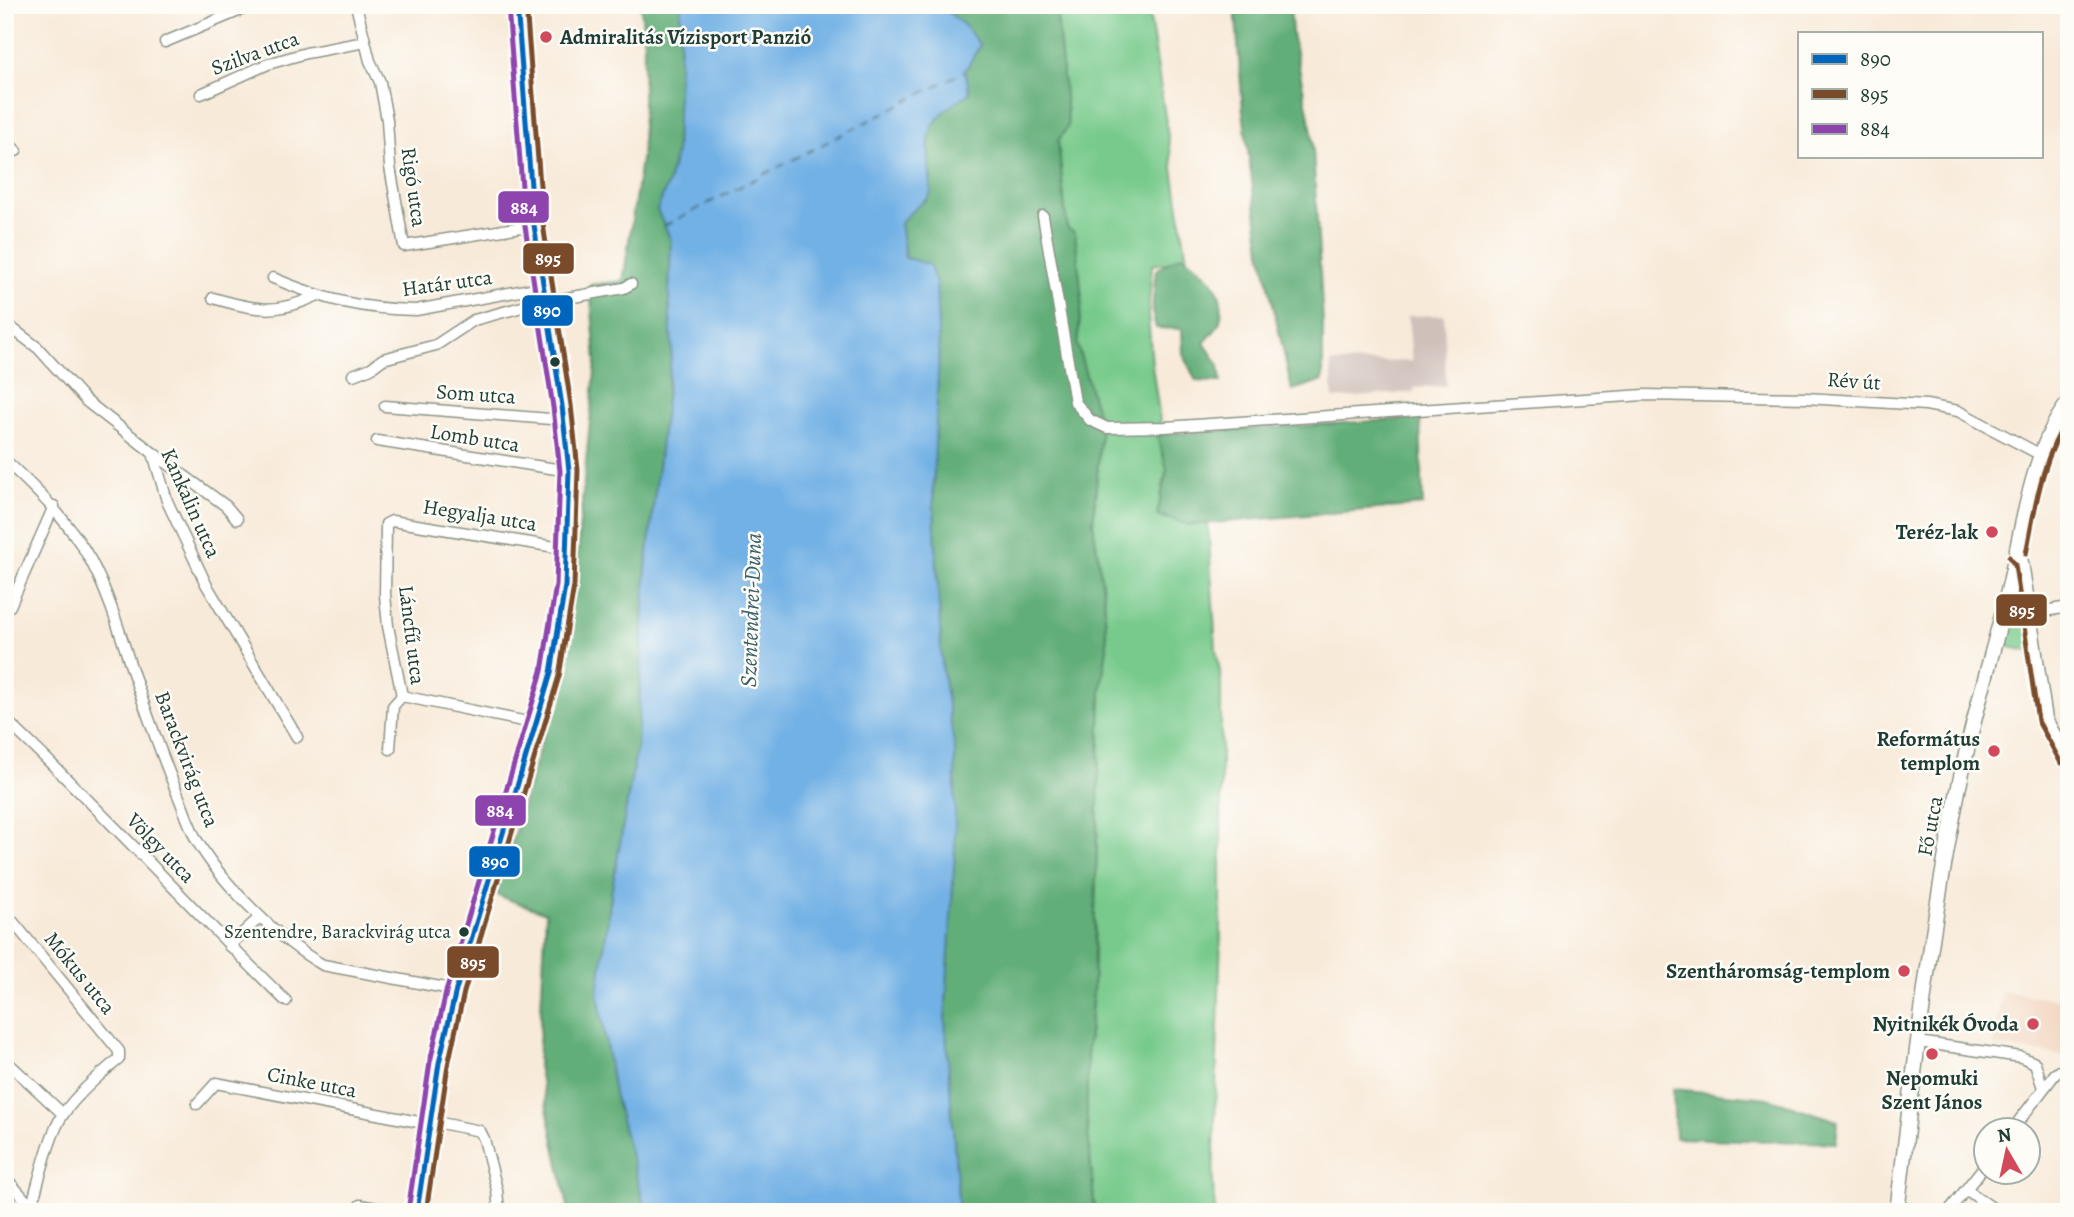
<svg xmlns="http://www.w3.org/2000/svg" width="2074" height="1217" font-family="Alegreya,serif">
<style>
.built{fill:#f2d4be}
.industrial{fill:#cfc0ba}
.green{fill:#78ca8c;stroke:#4c8460;stroke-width:2}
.forest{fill:#62ae78;stroke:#407656;stroke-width:2}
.water{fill:#72b1e5;stroke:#48778c;stroke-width:2}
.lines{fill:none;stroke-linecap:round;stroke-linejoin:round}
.ferry{stroke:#386069;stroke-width:2;stroke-dasharray:9 7;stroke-linecap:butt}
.minor-casing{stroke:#8c9486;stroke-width:13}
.major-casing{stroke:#8c9486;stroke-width:17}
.minor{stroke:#fff;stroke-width:10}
.major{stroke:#fff;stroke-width:14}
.bus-1-casing{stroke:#fdfcf7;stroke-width:10}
.bus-2-casing{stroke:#fdfcf7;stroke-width:10}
.bus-3-casing{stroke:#fdfcf7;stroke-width:10}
.bus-1{stroke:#0065bd;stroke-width:5}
.bus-2{stroke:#7a4b2a;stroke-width:5}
.bus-3{stroke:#8e44ad;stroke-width:5}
.poi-dot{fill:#d1495b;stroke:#fdfcf7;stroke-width:2.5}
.bus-dot{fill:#1f3d34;stroke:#fdfcf7;stroke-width:2.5}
.labels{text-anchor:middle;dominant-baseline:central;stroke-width:5;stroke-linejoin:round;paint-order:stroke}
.bus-label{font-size:19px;fill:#1f3d34;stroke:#fdfcf7;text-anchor:end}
.poi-label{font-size:21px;font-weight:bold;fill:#1f3d34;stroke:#fdfcf7;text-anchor:end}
.street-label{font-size:21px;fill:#1f3d34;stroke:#fdfcf7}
.water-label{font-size:23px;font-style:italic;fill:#386069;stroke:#fdfcf7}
.line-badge{stroke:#fdfcf7;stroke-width:2.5}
.badge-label{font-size:19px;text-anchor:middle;font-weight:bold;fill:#fff}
</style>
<rect width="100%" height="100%" fill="#fdfcf7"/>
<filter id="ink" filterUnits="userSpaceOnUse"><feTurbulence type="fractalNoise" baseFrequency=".0143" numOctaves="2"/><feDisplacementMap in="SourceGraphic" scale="14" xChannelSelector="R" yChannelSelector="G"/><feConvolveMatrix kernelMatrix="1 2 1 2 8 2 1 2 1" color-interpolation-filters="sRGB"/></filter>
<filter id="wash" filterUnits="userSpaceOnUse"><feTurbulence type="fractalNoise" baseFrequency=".00686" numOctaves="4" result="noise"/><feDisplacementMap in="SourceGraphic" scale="28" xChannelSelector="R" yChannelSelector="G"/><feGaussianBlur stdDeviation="1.57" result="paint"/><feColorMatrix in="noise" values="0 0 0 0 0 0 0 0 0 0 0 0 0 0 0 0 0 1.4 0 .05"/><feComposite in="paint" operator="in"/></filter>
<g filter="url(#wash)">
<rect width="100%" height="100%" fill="#f8ead9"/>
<path class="built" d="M2002 991 2069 1001V1053L2064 1056 1993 1046Z"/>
<path class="industrial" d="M1444 315 1446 386 1414 388V392L1333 399 1331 363 1412 361 1408 316Z"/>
<g class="green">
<path d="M1043 5H1148L1187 260 1152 265 1148 315 1152 365 1167 469 1157 515 1190 525 1208 523 1216 650 1221 678V932L1213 1183 1215 1212H1095L1087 1121V1055L1093 991 1101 689 1107 647 1104 598 1093 523 1101 426 1077 345 1082 300 1075 233 1067 229 1058 141 1068 126 1056 7Z"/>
<path d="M2018 567 2023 582 2033 652 2000 645Z"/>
</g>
<g class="forest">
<path d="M641 5H681L676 152 668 184 657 210 671 240 669 298 672 348 646 570 637 746 612 889 598 993 614 1093 646 1212H569L538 1066 546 913 496 895 555 696 577 553 596 361 590 285 623 281 642 153 644 45Z"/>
<path d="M940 5 1056 7 1068 126 1058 141 1067 228 1075 233 1082 300 1077 345 1101 426 1093 523 1104 598 1107 647 1101 689 1093 991 1087 1055V1121L1095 1212H959L945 1020 955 849V751L942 667 933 491 939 352 936 283 929 265 905 258 900 223 912 209 926 200 931 178 927 153 930 129 948 106 970 93 965 71 980 46Z"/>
<path d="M1235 5H1290L1292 33 1312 132 1323 324V381L1292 390 1261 251 1243 112Z"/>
<path d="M1182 255C1205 271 1228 289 1220 321 1218 329 1209 337 1204 343L1219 365 1221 382 1196 381 1183 354 1182 329 1156 328 1152 311 1156 270Z"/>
<path d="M1420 418 1423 505 1190 525 1157 515 1167 469 1157 435Z"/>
<path d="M1673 1089 1768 1098 1838 1121 1836 1143 1675 1138Z"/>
</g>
<path class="water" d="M681 5H940L965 26 980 45 965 71 970 93C917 125 929 138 931 193 923 204 910 211 900 223L905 258 929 264 936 283 939 352 933 491 942 667 955 751V849L945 1020 959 1212H646L614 1093 598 993 612 889 637 746 646 570 672 348 669 298 671 240 657 210 668 184 676 152Z"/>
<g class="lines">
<path class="ferry" d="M664 226 965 71"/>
</g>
</g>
<g filter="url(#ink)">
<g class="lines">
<g class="minor-casing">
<g id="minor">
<path d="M356 5 370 61 380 82 387 120 390 167 404 246 534 225"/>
<path d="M165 42 253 5"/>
<path d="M201 94 268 64 306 53 365 42"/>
<path d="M5 140 16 151"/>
<path d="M1043 216 1075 402 1090 420 1107 428 1165 427 1644 395 1805 398 1926 405 1958 411 2041 455"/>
<path d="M273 278C325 300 360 309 416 310L542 287"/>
<path d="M213 298C255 310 276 315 316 296"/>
<path d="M5 323 38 348 86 401 153 453 167 501 206 584 297 737"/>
<path d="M353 375 371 368 383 359 436 345 474 320 533 304 624 288 631 284"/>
<path d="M385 406 563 420"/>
<path d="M377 441 569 471"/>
<path d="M153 453 226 506 237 519"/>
<path d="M5 460C38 491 69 521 91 561 109 595 120 633 132 670 147 714 162 757 180 800 185 813 190 827 196 839 221 883 280 941 323 965L456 990"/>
<path d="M2017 552 2023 562 2047 719 2069 759"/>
<path d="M5 608 10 606 54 506"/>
<path d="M2032 613 2069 607"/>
<path d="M402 696 388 626 385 595 386 524 392 521 568 549"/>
<path d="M402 696 537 724"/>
<path d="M8 722C104 812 192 910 286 1001"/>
<path d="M390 749 393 706 402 696"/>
<path d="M5 912 119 1051V1059C99 1075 79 1092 64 1113 50 1132 39 1180 32 1205"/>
<path d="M229 946 260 917"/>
<path d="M1918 1042 2021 1057 2035 1063 2043 1088"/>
<path d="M5 1060 63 1114"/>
<path d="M197 1104 216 1083 429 1124 436 1122 475 1130 480 1131 484 1139 497 1190 499 1212"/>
<path d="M2012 1130 2055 1074 2069 1066"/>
<path d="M5 1177 36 1212"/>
<path d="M1967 1190 1998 1212"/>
<path d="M360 1205 398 1212"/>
<path d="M1948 1212 1986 1164"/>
</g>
</g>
<g class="major-casing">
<g id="major">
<path d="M417 1212 439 1063 456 990 551 673 565 586 569 471 562 406 534 225 517 5"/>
<path d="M1897 1212C1915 1065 1931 917 1962 772 1975 710 1994 649 2009 587 2022 531 2032 448 2069 402"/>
</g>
</g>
<use href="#minor" class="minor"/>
<use href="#major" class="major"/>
<g class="bus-1-casing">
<path id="bus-1" d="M417 1212 439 1063 456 990 551 673 565 586 569 471 562 406 534 225 517 5"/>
</g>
<g class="bus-2-casing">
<g id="bus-2">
<path d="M2026 554C2035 508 2042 456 2069 418"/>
<path d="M2009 557 2015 565 2038 721 2061 763"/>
<path d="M426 1212 448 1065 464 992 559 676 574 586 578 470 571 405 543 224 526 5"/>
</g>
</g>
<g class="bus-3-casing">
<path id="bus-3" d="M408 1211 430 1062 447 988 542 671 556 585 560 471 553 407 525 226 508 6"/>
</g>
<use href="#bus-1" class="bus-1"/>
<use href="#bus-2" class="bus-2"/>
<use href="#bus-3" class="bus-3"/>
</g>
</g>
<g class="poi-dot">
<circle cx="546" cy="37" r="7"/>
<circle cx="1992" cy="532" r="7"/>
<circle cx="1994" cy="751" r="7"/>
<circle cx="1904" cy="971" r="7"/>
<circle cx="2033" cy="1024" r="7"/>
<circle cx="1932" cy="1054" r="7"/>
</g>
<g class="bus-dot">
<circle cx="555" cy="362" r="6"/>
<circle cx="464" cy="932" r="6"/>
</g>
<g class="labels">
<g class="bus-label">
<text x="451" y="932">Szentendre, Barackvirág utca</text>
</g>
<g class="poi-label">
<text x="560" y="37" text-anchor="start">Admiralitás Vízisport Panzió</text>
<text x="1978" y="532">Teréz-lak</text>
<text x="1980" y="739">Református<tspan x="1980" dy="24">templom</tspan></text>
<text x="1890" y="971">Szentháromság-templom</text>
<text x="2019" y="1024">Nyitnikék Óvoda</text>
<text x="1932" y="1078" text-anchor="middle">Nepomuki<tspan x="1932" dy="24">Szent János</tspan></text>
</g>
<g class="street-label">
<text transform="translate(255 53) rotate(-20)">Szilva utca</text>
<text transform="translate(414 187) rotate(82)">Rigó utca</text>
<text transform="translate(447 283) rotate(-8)">Határ utca</text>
<text transform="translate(1854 381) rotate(4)">Rév út</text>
<text transform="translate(476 394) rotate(4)">Som utca</text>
<text transform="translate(475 438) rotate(9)">Lomb utca</text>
<text transform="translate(191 503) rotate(66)">Kankalin utca</text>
<text transform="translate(480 515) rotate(9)">Hegyalja utca</text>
<text transform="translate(412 635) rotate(83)">Láncfű utca</text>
<text transform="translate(187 759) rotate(69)">Barackvirág utca</text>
<text transform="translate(1930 826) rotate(-79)">Fő utca</text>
<text transform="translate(161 848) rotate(46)">Völgy utca</text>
<text transform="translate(80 973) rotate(51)">Mókus utca</text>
<text transform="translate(312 1082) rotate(11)">Cinke utca</text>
</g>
<g class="water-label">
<text transform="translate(751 610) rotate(-88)">Szentendrei-Duna</text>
</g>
</g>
<g class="line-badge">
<rect x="497" y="190" width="53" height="34" rx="7" fill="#8e44ad"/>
<rect x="522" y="242" width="53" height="33" rx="7" fill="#7a4b2a"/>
<rect x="521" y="294" width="53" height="33" rx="7" fill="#0065bd"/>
<rect x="1995" y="593" width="53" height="34" rx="7" fill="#7a4b2a"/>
<rect x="474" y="794" width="53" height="33" rx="7" fill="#8e44ad"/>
<rect x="468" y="845" width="53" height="33" rx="7" fill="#0065bd"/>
<rect x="446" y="945" width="54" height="34" rx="7" fill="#7a4b2a"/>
</g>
<g class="badge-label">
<text x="524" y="214">884</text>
<text x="548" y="265">895</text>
<text x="547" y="317">890</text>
<text x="2022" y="617">895</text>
<text x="500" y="817">884</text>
<text x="495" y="868">890</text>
<text x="473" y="969">895</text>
</g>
<rect width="2074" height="1217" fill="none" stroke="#fdfcf7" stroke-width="28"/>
<rect x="1798" y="32" width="245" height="126" fill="#fdfcf7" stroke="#a4b0a9" stroke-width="2"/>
<rect x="1812" y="54" width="35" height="10" fill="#0065bd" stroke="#a4b0a9" stroke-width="2"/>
<text x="1860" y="66" font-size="21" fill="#1f3d34">890</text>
<rect x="1812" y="89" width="35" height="10" fill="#7a4b2a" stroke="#a4b0a9" stroke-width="2"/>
<text x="1860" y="102" font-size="21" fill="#1f3d34">895</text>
<rect x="1812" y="124" width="35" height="10" fill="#8e44ad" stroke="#a4b0a9" stroke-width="2"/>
<text x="1860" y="136" font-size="21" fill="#1f3d34">884</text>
<g transform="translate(2007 1151) rotate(351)"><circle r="33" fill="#fdfcf7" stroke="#a4b0a9" stroke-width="2"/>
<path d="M0-5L12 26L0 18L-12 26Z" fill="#d1495b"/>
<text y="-10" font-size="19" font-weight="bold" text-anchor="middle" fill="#1f3d34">N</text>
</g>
</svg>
